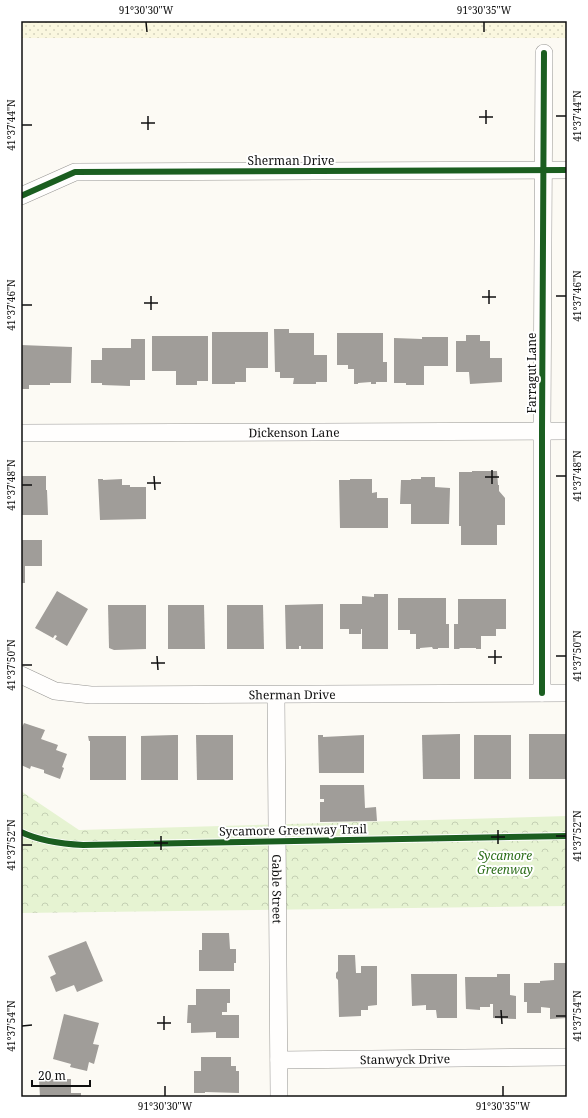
<svg xmlns="http://www.w3.org/2000/svg" width="588" height="1118" font-family="'Noto Serif',serif">
<style>
.farmland{fill:url(#farmland-dots)}
.park{fill:url(#park-crowns)}
.building{fill:#a09d99}
.lines{fill:none;stroke-linecap:round;stroke-linejoin:round}
.minor-casing{stroke:#969592;stroke-width:18}
.minor{stroke:#fffefd;stroke-width:17}
.cycleway-casing{stroke:#fff;stroke-width:8}
.cycleway{stroke:#1b5e20;stroke-width:6}
.ticks{fill:none;stroke:#0f0f0f;stroke-width:1.5}
.labels{text-anchor:middle;dominant-baseline:central;stroke-width:4;stroke-linejoin:round;paint-order:stroke}
.street-label{font-size:12px;fill:#0f0f0f;stroke:#fff}
.park-label{font-size:12px;font-style:italic;fill:#2c6e19;stroke:#fff}
.neatline{fill:none;stroke:#0f0f0f;stroke-width:1.5}
.ticks-label{font-size:10px;text-anchor:middle;fill:#0f0f0f}
</style>
<defs>
<pattern id="farmland-dots" width="8" height="8" patternUnits="userSpaceOnUse"><rect width="8" height="8" fill="#faf7df"/><path d="M2 2h.1M6 6h.1" fill="none" stroke="#d5d3be" stroke-width="1.8" stroke-linecap="round"/></pattern>
<pattern id="park-crowns" width="20" height="18" patternUnits="userSpaceOnUse"><rect width="20" height="18" fill="#e6f3d2"/><path d="M2 6a3 3 0 1 1 6 0M12 15a3 3 0 1 1 6 0" fill="none" stroke="#c4cfb3"/></pattern>
</defs>
<rect width="100%" height="100%" fill="#fcfaf4"/>
<rect class="farmland" x="21" y="21" width="546" height="17"/>
<path class="park" d="M21 791 79 830 567 816V906L21 913Z"/>
<g class="building">
<path d="M274 329H289V333H314V355H327V382H316V384H293L294 378H280V372H275Z"/>
<path d="M212 332H268V368H246V382H235V384H212Z"/>
<path d="M337 333H383V362H387V382H376V384H371V382L358 383V384H354V369H348V365H337Z"/>
<path d="M466 335H480V341H490V358H502V382L470 384 469 372H456V341H466Z"/>
<path d="M152 336H208V381H197V385H176V371H152Z"/>
<path d="M422 337H448V366H424V385H406V383H394V338L422 339Z"/>
<path d="M131 339H145V380H130V386L102 385V383H91V360H102V348H131Z"/>
<path d="M21 345 72 347 71 383H50V385H29V389H21Z"/>
<path d="M472 471H497L498 485H499V491L505 498V525H497V545H461V526H459V472H472Z"/>
<path d="M21 476H46V490H47L48 515H21Z"/>
<path d="M421 477H435V487L450 488 449 524H411V504H400L401 480H411V479H421Z"/>
<path d="M98 479H103V480L122 479V485H130V487H146V519L100 520Z"/>
<path d="M350 479H372V493L377 492V498H388V528H340L339 480H350Z"/>
<path d="M21 540H42V566H25V583H21Z"/>
<path d="M57 591 88 609 67 646 55 639 57 636 55 635 53 638 35 628Z"/>
<path d="M374 594H388V649H362V629H361V634H349V629H340V604H362V596L374 597Z"/>
<path d="M398 598H446V624H449V648H438V649H433L432 647 420 648V649H416V634H410V630H398Z"/>
<path d="M458 599H506V629H496V636H481V649H476V648H459L460 649H454V624H458Z"/>
<path d="M323 604V649H301V646H299V649H286L285 605Z"/>
<path d="M108 605H146V649L114 650 109 648Z"/>
<path d="M168 605H204L205 649H168Z"/>
<path d="M227 605H263L264 649H227Z"/>
<path d="M24 723 45 730 41 739 58 745 56 750 67 754 62 767 64 768 60 779 44 773V770L31 766 30 769 21 765V729Z"/>
<path d="M460 734V779H423L422 735Z"/>
<rect x="529" y="734" width="37" height="45"/>
<path d="M174 735H178V780H141V736Z"/>
<path d="M196 735H233V780H197Z"/>
<path d="M318 735H323V737L364 735V773H319Z"/>
<rect x="474" y="735" width="37" height="44"/>
<path d="M88 736H126V780H90V741H89Z"/>
<path d="M320 785H364L365 808 376 807 377 821 320 822V802H324V799H320Z"/>
<path d="M202 933H229L230 949H236V963H234V971H199V950H202Z"/>
<path d="M86 941 103 981 77 992 74 985 56 992 50 977 56 974 48 956Z"/>
<path d="M338 955H355L356 973H361V966H377V1005L368 1006V1010H361V1016L339 1017 338 980 336 978V973L338 971Z"/>
<path d="M554 963H567V1018L550 1019V1008L541 1007V1013H527V1002H524V983H540V981L554 980Z"/>
<path d="M411 974H457V1018H437L436 1010H426V1005L412 1006Z"/>
<path d="M497 974H510V995L516 996V1019L493 1018V1004H490V1007H480V1010L466 1009 465 977H497Z"/>
<path d="M196 989H230V1003H227V1012H222V1015H239V1038H216V1032L191 1033V1023H187L188 1005H196Z"/>
<path d="M64 1014 99 1023 93 1044 99 1045 94 1064 89 1062 87 1071 70 1067 71 1064 53 1059Z"/>
<path d="M201 1057H231V1066H236V1071H239V1093L205 1092V1093H194V1071H201Z"/>
<path d="M39 1079H71V1093H81V1097H40Z"/>
</g>
<g class="lines">
<g class="minor-casing">
<g id="minor">
<path d="M21 196 75 172 567 170"/>
<path id="s1" d="M21 433 567 431"/>
<path id="s2" d="M21 675 55 691 91 695 567 693"/>
<path d="M542 693V431L544 53"/>
<path id="s3" d="M276 695 279 1097"/>
<path id="s4" d="M279 1060 567 1057"/>
</g>
</g>
<use href="#minor" class="minor"/>
<g class="cycleway-casing">
<g id="cycleway">
<path d="M21 196 75 172 567 170"/>
<path d="M542 693V431L544 53"/>
<path d="M21 832C40 841 62 844 83 845L567 836"/>
</g>
</g>
<use href="#cycleway" class="cycleway"/>
</g>
<path class="ticks" d="M146 22 147 32M484 22V32M486 110V124M148 116V130M556 116H566M479 117H493M141 123H155M22 125H32M489 290V304M151 296V310M556 296H566M482 297H496M144 303H158M22 305H32M492 470V484M154 476 155 490M556 476H566M485 477H499M147 483H161M22 485H32M495 650V664M157 656 158 670M556 656H566M488 657H502M151 663H165M22 665H32M498 830V844M161 836V850M556 836H566M491 837H505M154 843H168M22 845H32M501 1010 502 1024M164 1016V1030M556 1016H566M495 1017H508M157 1023H171M22 1026 32 1025M165 1086V1096M503 1086V1096"/>
<g class="labels">
<g class="street-label">
<text x="291" y="160">Sherman Drive</text>
<text transform="translate(531 373) rotate(-90)">Farragut Lane</text>
<text stroke="none"><textPath href="#s1" startOffset="273">Dickenson Lane</textPath></text>
<text stroke="none"><textPath href="#s2" startOffset="275">Sherman Drive</textPath></text>
<text transform="translate(293 830) rotate(-1)">Sycamore Greenway Trail</text>
<text stroke="none"><textPath href="#s3" startOffset="194">Gable Street</textPath></text>
<text stroke="none"><textPath href="#s4" startOffset="126">Stanwyck Drive</textPath></text>
</g>
<g class="park-label">
<text x="505" y="855">Sycamore<tspan x="505" dy="14">Greenway</tspan></text>
</g>
</g>
<rect width="588" height="1118" fill="none" stroke="#ffffff" stroke-width="44"/>
<path d="M32 1080v6h58v-6" fill="none" stroke="#0f0f0f" stroke-width="2"/>
<text x="38" y="1080" font-size="12" fill="#0f0f0f" stroke="#ffffff" stroke-width="3" paint-order="stroke">20 m</text>
<rect x="22" y="22" width="544" height="1074" class="neatline"/>
<g class="ticks-label">
<text x="146" y="14">91°30'30"W</text>
<text x="484" y="14">91°30'35"W</text>
<text transform="translate(577 116) rotate(-90)" y="4">41°37'44"N</text>
<text transform="translate(11 125) rotate(-90)" y="4">41°37'44"N</text>
<text transform="translate(577 296) rotate(-90)" y="4">41°37'46"N</text>
<text transform="translate(11 305) rotate(-90)" y="4">41°37'46"N</text>
<text transform="translate(577 476) rotate(-90)" y="4">41°37'48"N</text>
<text transform="translate(11 485) rotate(-90)" y="4">41°37'48"N</text>
<text transform="translate(577 656) rotate(-90)" y="4">41°37'50"N</text>
<text transform="translate(11 665) rotate(-90)" y="4">41°37'50"N</text>
<text transform="translate(577 836) rotate(-90)" y="4">41°37'52"N</text>
<text transform="translate(11 845) rotate(-90)" y="4">41°37'52"N</text>
<text transform="translate(577 1016) rotate(-90)" y="4">41°37'54"N</text>
<text transform="translate(11 1026) rotate(-90)" y="4">41°37'54"N</text>
<text x="165" y="1110">91°30'30"W</text>
<text x="503" y="1110">91°30'35"W</text>
</g>
</svg>
